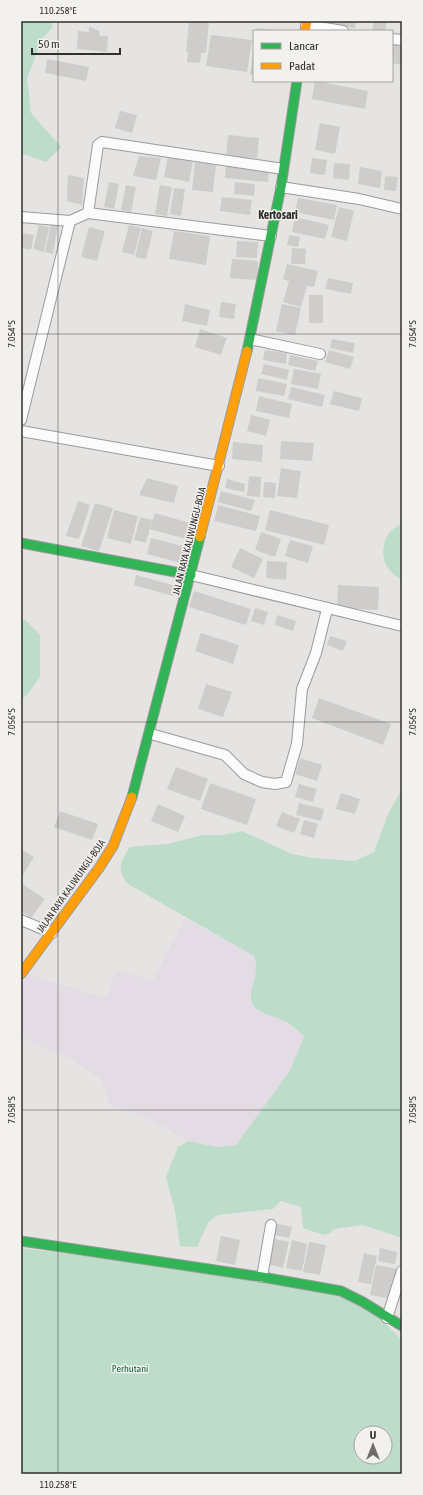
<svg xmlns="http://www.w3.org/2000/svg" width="423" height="1495" font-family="'Asap Condensed',sans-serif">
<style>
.industrial{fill:#e4dce5}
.green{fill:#bddcc9;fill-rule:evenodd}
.building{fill:#cecdcc}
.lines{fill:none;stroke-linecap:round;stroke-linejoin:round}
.street-casing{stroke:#9c9b9a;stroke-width:12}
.fast-casing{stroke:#9c9b9a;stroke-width:11}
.slow-casing{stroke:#9c9b9a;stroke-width:11}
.street{stroke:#fbfbfb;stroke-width:10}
.fast{stroke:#30b455;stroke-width:9}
.slow{stroke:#ff9f0a;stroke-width:9}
.ticks{fill:none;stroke:#302f2e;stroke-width:1;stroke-opacity:0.45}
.labels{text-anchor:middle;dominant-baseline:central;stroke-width:3;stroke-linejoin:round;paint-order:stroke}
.street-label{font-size:10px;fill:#302f2e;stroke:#f3f1ee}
.park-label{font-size:10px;fill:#0e6440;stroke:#f3f1ee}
.quarter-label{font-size:12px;font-weight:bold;fill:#302f2e;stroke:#f3f1ee}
.neatline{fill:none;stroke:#302f2e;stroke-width:1.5}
.ticks-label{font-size:10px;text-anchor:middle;fill:#302f2e}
</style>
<rect width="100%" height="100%" fill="#e5e4e2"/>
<path class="industrial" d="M185 918 254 956 257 967 251 999 256 1008 288 1023 304 1037 289 1072 236 1145 216 1147 188 1141 151 1120 109 1104 101 1079 71 1059 32 1043 21 1035V987L28 973 56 983 106 998 116 971 153 980Z"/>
<g class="green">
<path d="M21 21H50L53 27 43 38 27 78 31 113 61 147 46 162 21 153Z"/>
<path d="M402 523V579C384 573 378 551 388 535 390 530 398 526 402 523Z"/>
<path d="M21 620H25L40 635V677L27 695 21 699Z"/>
<path d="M402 789V1238L363 1225 334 1229 330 1233 324 1235 303 1228 301 1207 281 1201 273 1209 218 1215 213 1218 208 1223 197 1247 180 1246 175 1211 166 1177 178 1147 188 1141 216 1147 236 1145 289 1072 304 1037C299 1032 293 1026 287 1022 277 1016 251 1014 251 998 251 982 260 973 254 956L128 884C116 869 120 862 130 847L167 844 203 835H222L242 831 292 854 313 858 355 861 374 852 388 814Z"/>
<path d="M21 1248 352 1290 402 1340V1474H21ZM361 1433H385V1457H361Z"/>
</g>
<g class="building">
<path d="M189 21H209L206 53H201L200 63 187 62 188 52H186Z"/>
<path d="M330 21H356L355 28 329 26Z"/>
<path d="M374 21H387L385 31H372Z"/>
<path d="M89 26 99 31 100 36H108L107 52 77 49 78 31 89 32Z"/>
<path d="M257 28 271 30V31H256Z"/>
<path d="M211 35 252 40 247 72 206 66Z"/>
<path d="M392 43 402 45V65L392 63Z"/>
<path d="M253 52H254V75H250Z"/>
<path d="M47 59 89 67 86 81 45 73Z"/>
<path d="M315 81 368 91 365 109 312 99Z"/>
<path d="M120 111 137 115 132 133 115 128Z"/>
<path d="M320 123 340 127 335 154 315 150Z"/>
<path d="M228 135 259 138 257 158 226 156Z"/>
<path d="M139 156 161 158 156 180 133 176Z"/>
<path d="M168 156 193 160 189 182 164 177Z"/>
<path d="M312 158 327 160 325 175 310 173Z"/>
<path d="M195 162 216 165 213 192 192 190Z"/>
<path d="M334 163 350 164 349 180 333 178Z"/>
<path d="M226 165 269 169 268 182 225 178Z"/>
<path d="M360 167 382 171 380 188 358 184Z"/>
<path d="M68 175 84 178 82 205 67 201Z"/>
<path d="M385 176 398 177 396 191 384 190Z"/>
<path d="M109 182 119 184 114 209 104 207Z"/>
<path d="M235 182 255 184 254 196 234 194Z"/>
<path d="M126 185 136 187 131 212 121 210Z"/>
<path d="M160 185 172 187 167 216 155 214Z"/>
<path d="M174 188 185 189 181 216 170 214Z"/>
<path d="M222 197 252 200 250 215 220 211Z"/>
<path d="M298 198 337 205 334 220 295 212Z"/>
<path d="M339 207 354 211 347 241 331 237Z"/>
<path d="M295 217 329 225 325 239 292 232Z"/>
<path d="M51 223 58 225 53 254 45 252Z"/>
<path d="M39 225 49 227 44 252 33 249Z"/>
<path d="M129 225 141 228 134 255 122 252Z"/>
<path d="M89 227 105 231 97 261 81 257Z"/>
<path d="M142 228 153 231 146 259 135 257Z"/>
<path d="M174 231 210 236 206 265 169 259Z"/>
<path d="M21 233 34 235 31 250 21 248Z"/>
<path d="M289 235 300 237 298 247 287 245Z"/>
<path d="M237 241 258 242 257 258 236 257Z"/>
<path d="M292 248 306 249 305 264H291Z"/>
<path d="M232 259 258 261 257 280 230 278Z"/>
<path d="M287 264 318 271 314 287 300 284 307 286 301 307 283 302 289 281 283 279Z"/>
<path d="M328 278 353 283 351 294 325 289Z"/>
<rect x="309" y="295" width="14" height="28"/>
<path d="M221 302 236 304 234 319 219 317Z"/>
<path d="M185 304 210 310 207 326 182 321Z"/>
<path d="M282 304 301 308 295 335 276 331Z"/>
<path d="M200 329 227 338 221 355 195 347Z"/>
<path d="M332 339 355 343 353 353 330 348Z"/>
<path d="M265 350 287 353 286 364 263 360Z"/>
<path d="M329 350 354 357 350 369 325 362Z"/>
<path d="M290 355 318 361 315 371 288 365Z"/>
<path d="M264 364 289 370 287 380 261 374Z"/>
<path d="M294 369 321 374 318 389 291 384Z"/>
<path d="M258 378 287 384 284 396 256 391Z"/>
<path d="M291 387 325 395 322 407 288 399Z"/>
<path d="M334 391 362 398 359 411 330 404Z"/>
<path d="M259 396 292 404 289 418 256 411Z"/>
<path d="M251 415 270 420 266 436 247 431Z"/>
<path d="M281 441 314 443 312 461 280 459Z"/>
<path d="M233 442 263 445 262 462 232 459Z"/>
<path d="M281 468 301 471 297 498 277 496Z"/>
<path d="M249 476 261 477 260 497 247 496Z"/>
<path d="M147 478 178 486 174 503 139 495Z"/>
<path d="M227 479 245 484 244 492 225 488Z"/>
<path d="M264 482 276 483 275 498 263 497Z"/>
<path d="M221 491 255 500 251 511 218 502Z"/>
<path d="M78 501 90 505 79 539 66 536Z"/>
<path d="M95 503 113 508 99 551 81 546Z"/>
<path d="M218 505 260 516 256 531 214 521Z"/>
<path d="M114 510 138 516 131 544 107 538Z"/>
<path d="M270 510 329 525 324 545 265 530Z"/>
<path d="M155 513 190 523 186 539 150 529Z"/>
<path d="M140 517 152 520 146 543 134 540Z"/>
<path d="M261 532 281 539 275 557 255 550Z"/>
<path d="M151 538 186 547 181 563 147 554Z"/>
<path d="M290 540 313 546 308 563 285 556Z"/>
<path d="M240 548 263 559 254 578 231 567Z"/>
<path d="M267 561 287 562 286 580 266 578Z"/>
<path d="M136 575 176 586 173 596 134 585Z"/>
<path d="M338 585 379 587 378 610 337 608Z"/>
<path d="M194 591 251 609 246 625 189 607Z"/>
<path d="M255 608 268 612 264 625 251 621Z"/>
<path d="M277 615 296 621 293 631 275 625Z"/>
<path d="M201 633 239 645 233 664 195 651Z"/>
<path d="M330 636 347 641 343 651 327 645Z"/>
<path d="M206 684 232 692 223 717 198 709Z"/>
<path d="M319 698 391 724 383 745 312 718Z"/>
<path d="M300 758 322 765 317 781 295 774Z"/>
<path d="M176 767 208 779 200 801 167 789Z"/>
<path d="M210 783 256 799 247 825 201 809Z"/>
<path d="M299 784 317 789 313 802 295 797Z"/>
<path d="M341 793 360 799 355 814 336 809Z"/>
<path d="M299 803 324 809 321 821 296 815Z"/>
<path d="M158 804 185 816 178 832 151 821Z"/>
<path d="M60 811 98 824 92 840 54 827Z"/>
<path d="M282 812 300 819 294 833 276 826Z"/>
<path d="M304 820 318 824 314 838 300 834Z"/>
<path d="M21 849 34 857 21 878Z"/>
<path d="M21 883 45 899 31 918 21 911Z"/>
<path d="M273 1223 292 1227 289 1238 270 1234Z"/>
<path d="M221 1236 240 1240 235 1265 216 1261Z"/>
<path d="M271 1238 289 1242 283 1268 266 1264Z"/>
<path d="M292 1240 307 1244 302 1271 286 1268Z"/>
<path d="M309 1242 326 1245 320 1275 303 1272Z"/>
<path d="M380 1248 397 1252 395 1264 378 1261Z"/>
<path d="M364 1253 377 1256 371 1284 358 1282Z"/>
<path d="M376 1265 398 1269 391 1299 370 1295Z"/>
</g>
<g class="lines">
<g class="street-casing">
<g id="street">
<path d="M306 25 343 31"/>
<path d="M392 39 402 40"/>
<path d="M281 187 359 199 402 209"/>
<path d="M88 213 98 145 102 142 283 169"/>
<path d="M21 217 70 221 88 213 271 236"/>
<path d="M250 339 320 354"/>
<path d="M21 420 70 221"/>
<path d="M21 431 219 466"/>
<path d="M191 575 402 626"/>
<path d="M151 734 225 755 244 774 262 782 275 784 286 782 297 744 302 689 316 653 327 609"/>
<path d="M21 920 52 933"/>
<path d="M262 1277 271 1225"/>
<path d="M387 1318 402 1271"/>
</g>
</g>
<g class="fast-casing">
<g id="fast">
<path d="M247 351 281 187 297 81"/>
<path d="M21 543 191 575"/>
<path d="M132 797 200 537"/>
<path d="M21 1241 262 1277 341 1291 363 1302 402 1326"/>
</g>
</g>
<g class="slow-casing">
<g id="slow">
<path d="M305 31 307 21"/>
<path d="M200 537 247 351"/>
<path d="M21 974 99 868 113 846 132 797"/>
</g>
</g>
<use href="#street" class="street"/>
<use href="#fast" class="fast"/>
<use href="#slow" class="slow"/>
</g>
<path class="ticks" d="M58 21V1474M21 334H402M21 722H402M21 1110H402"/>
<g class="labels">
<g class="street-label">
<text transform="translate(189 541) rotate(-76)">JALAN RAYA KALIWUNGU-BOJA</text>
<text transform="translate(71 886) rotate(-55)">JALAN RAYA KALIWUNGU-BOJA</text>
</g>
<g class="park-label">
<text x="130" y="1368">Perhutani</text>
</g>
<g class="quarter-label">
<text x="278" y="215">Kertosari</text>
</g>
</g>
<rect width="423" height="1495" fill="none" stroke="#f3f1ee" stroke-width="44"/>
<rect x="253" y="30" width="140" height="52" fill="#f3f1ee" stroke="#a5a3a1"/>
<rect x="261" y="43" width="20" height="6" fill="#30b455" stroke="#a5a3a1"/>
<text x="289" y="50" font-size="12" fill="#302f2e">Lancar</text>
<rect x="261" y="63" width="20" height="6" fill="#ff9f0a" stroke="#a5a3a1"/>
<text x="289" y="70" font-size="12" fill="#302f2e">Padat</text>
<g transform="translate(373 1445)"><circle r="19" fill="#f3f1ee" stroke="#a5a3a1"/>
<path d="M0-3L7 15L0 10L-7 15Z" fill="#6f6e6d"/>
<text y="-6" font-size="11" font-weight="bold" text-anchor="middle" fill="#302f2e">U</text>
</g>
<path d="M32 48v6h88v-6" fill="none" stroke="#302f2e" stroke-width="2"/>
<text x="38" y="48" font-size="12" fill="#302f2e" stroke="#f3f1ee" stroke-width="3" paint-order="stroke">50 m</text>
<rect x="22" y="22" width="379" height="1451" class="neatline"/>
<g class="ticks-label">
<text x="58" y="14">110.258°E</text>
<text transform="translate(11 334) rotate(-90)" y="4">7.054°S</text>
<text transform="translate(412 334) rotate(-90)" y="4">7.054°S</text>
<text transform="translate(11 722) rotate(-90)" y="4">7.056°S</text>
<text transform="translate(412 722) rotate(-90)" y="4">7.056°S</text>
<text transform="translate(11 1110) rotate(-90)" y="4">7.058°S</text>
<text transform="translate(412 1110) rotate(-90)" y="4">7.058°S</text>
<text x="58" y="1488">110.258°E</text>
</g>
</svg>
